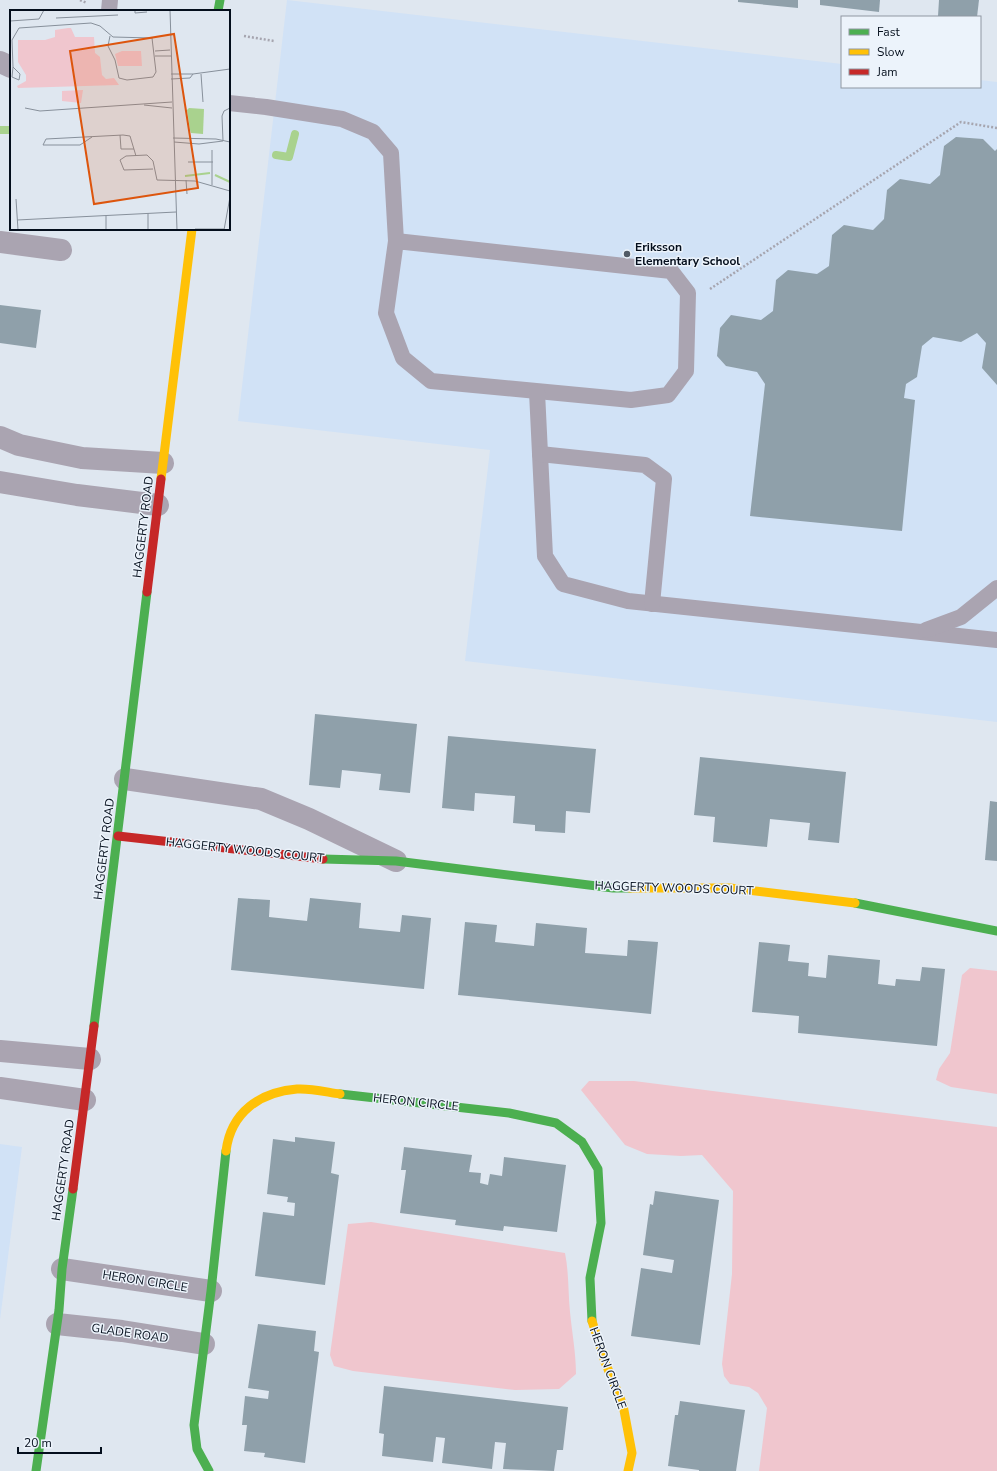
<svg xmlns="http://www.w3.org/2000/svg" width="997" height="1471" font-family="'Nunito Sans',sans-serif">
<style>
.built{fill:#d1e2f6}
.green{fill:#f0c6ce}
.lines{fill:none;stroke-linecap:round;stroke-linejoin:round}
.stream{stroke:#a9d28e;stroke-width:8}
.building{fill:#8fa0aa}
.path{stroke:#a6a5af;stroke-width:2.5;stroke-dasharray:2 2;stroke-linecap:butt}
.lane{stroke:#aaa4b1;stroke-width:16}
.street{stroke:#aaa4b1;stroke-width:22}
.fast{stroke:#4caf50;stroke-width:9}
.slow{stroke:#ffc107;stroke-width:9}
.jam{stroke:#c62828;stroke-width:9}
.poi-dot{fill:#515a66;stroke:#ecf3fb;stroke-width:1.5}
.labels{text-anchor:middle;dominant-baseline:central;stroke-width:3;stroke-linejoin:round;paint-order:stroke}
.poi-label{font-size:12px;font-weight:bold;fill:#040e1c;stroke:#ecf3fb;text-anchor:start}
.street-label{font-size:12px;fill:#040e1c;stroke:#ecf3fb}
.inset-river{fill:none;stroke:#a9d28e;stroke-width:2}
.inset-road{fill:none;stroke:#87909b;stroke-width:1}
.view{fill:#dd550d;fill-opacity:0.15;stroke:#dd550d;stroke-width:2}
.inset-edge{fill:none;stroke:#040e1c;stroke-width:2}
</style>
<rect width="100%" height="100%" fill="#dfe7f0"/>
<g class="built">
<path d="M287 0 842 64V87H980V80L997 82V722L465 661 490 450 238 421Z"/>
<path d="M0 1144 22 1147 0 1320Z"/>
</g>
<g class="green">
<path d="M970 968 997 971V1094L951 1087 936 1080 939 1069 950 1053 962 975Z"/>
<path d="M589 1081H634L997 1127V1471H759L767 1408 758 1393 749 1387 730 1384 724 1376 722 1364 732 1274 733 1191 702 1155 681 1156 647 1154 625 1145 581 1090Z"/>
<path d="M371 1222 565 1253C569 1273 568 1292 570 1312 572 1333 576 1353 576 1374L559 1389 515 1390 353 1371 334 1366 330 1355 348 1224Z"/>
</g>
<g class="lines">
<g class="stream">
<path d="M0 130H11"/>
<path d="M276 155 289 157 295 134"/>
</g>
</g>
<g class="building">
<path d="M738 0H798V8L738 2Z"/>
<path d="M820 0H880L879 12 820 5Z"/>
<path d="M939 0H979L977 17 938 16Z"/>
<path d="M956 137 983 139 995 151 997 149V385L982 368 986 343 977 333 961 342 933 337 922 346 917 377 906 384 904 398 915 400 902 531 750 516 765 384 757 372 726 366 717 356 720 328 731 315 761 320 773 311 776 280 788 270 817 274 829 266 832 235 844 225 873 230 884 219 887 190 900 179 930 184 940 175 944 146Z"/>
<path d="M0 305 41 310 36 348 0 343Z"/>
<path d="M315 714 417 724 410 793 379 790 381 774 342 770 340 788 309 785Z"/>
<path d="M448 736 596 749 590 813 566 811 565 833 535 831V825L513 823 515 796 475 793 474 811 442 808Z"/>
<path d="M700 757 846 772 839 843 808 840 810 823 770 819 767 847 713 842 715 817 694 815Z"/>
<path d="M990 801 997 802V861L985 860Z"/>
<path d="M238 898 270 900 269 917 307 921 310 898 361 903 359 928 400 932 402 915 431 918 424 989 231 970Z"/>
<path d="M465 922 497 925 495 942 534 946 536 923 587 928 585 953 627 956 628 940 658 942 651 1014 458 995Z"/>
<path d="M759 942 790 945 788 961 809 963 808 976 826 978 828 955 880 960 878 984 895 986 896 979 920 981 922 967 945 969 937 1046 798 1033 799 1016 752 1012Z"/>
<path d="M295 1137 335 1142 331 1173 339 1175 325 1285 255 1276 263 1212 294 1216 295 1203 287 1202 288 1197 267 1194 273 1139 295 1142Z"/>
<path d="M404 1147 472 1155 469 1172 481 1173 480 1183 488 1185 490 1174 502 1176 504 1157 566 1165 557 1232 504 1226 503 1231 455 1225 456 1220 400 1213 406 1170H401Z"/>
<path d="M655 1191 719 1200 700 1345 631 1336 641 1268 672 1273 674 1260 643 1255 650 1204 653 1205Z"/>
<path d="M258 1324 316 1331 314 1351 319 1352 305 1463 264 1457 265 1453 244 1451 247 1425H242L245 1396 268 1399 269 1391 248 1388Z"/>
<path d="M384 1386 568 1407 563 1450H557L554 1471 503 1469 506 1443 495 1442 492 1469 442 1463 445 1438 436 1437 433 1462 382 1456 384 1434 379 1433Z"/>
<path d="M680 1401 745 1410 736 1471H699V1470L668 1466 675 1415H678Z"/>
</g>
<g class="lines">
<g class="path">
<path d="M80 0 87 3"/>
<path d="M244 36 274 41"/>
<path d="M710 289 961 122 997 128"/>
</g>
<g class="lane">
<path d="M109 11 110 0"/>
<path d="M229 103 266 107 342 119 373 132 391 153 396 241 386 313 403 358 431 381 631 400 668 395 686 371 688 293 671 271 396 241"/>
<path d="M537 392 545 556 563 584 628 601 997 640"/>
<path d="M540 454 645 465 664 479 652 604"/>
<path d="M926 630 961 617 997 588"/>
</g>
<g class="street">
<path d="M0 62 11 67"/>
<path d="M0 242 61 250"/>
<path d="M0 437 19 445 82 458 163 463"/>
<path d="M0 482 77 495 158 505"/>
<path d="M125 779 261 799 309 819 396 861"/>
<path d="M0 1051 90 1059"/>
<path d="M0 1088 85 1100"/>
<path d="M62 1269 211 1291"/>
<path d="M57 1324 122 1331 204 1344"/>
</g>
<g class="fast">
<path d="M218 11 220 0"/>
<path d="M323 859 396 861 613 888H630"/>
<path d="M855 903 997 931"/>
<path d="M94 1026 147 592"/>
<path d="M340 1094 509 1113 556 1123 582 1142 598 1169 601 1223 590 1278 592 1321"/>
<path d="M36 1471 59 1310 62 1269 73 1189"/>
<path d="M209 1471 197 1449 194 1425 211 1291 226 1151"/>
</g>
<g class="slow">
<path d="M161 479 192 229"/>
<path d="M630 888H730L855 903"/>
<path d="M226 1151C231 1112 260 1092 297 1089 310 1088 326 1092 340 1094"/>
<path d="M592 1321 605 1362 623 1405 632 1453 628 1471"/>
</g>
<g class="jam">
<path d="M147 592 161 479"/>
<path d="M118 836 323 859"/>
<path d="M73 1189 94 1026"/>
</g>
</g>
<circle class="poi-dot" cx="627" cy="254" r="4"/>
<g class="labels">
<g class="poi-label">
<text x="635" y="247">Eriksson<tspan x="635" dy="14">Elementary School</tspan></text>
</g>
<g class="street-label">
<text transform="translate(143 527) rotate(-83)">HAGGERTY ROAD</text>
<text transform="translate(104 849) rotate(-83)">HAGGERTY ROAD</text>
<text transform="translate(245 850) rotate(6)">HAGGERTY WOODS COURT</text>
<text transform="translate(674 888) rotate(2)">HAGGERTY WOODS COURT</text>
<text transform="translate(416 1102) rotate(6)">HERON CIRCLE</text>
<text transform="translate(63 1170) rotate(-82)">HAGGERTY ROAD</text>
<text transform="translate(145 1281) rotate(9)">HERON CIRCLE</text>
<text transform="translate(130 1333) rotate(8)">GLADE ROAD</text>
<text transform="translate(608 1368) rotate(70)">HERON CIRCLE</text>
</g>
</g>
<g transform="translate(10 10)">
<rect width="220" height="220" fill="#dfe7f0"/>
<path d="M58 18H61L65 27H84L85 43 90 47 92 65 96 69 104 68 109 75 8 78 7 76 16 71V65L8 52V30H35L45 27V20ZM112 41H131L132 56H108L105 44ZM73 80 71 93 52 91V81Z" fill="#f0c6ce"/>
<path d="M179 98 194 99 193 124 181 123 180 120 177 100Z" fill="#a9d28e"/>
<path class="inset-river" d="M205 165 220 172M175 166 200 163"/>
<path class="inset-road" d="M125 0V3L137 2M160 0 167 220M46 8 108 5M0 11 29 9 34 0M145 41 160 40M145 46H161M3 57 2 67 9 70 10 64 3 57 2 30 9 18 81 13 90 16 103 27 142 28 146 62 143 67 117 70 109 68 105 50 98 36 100 26M161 64H183L220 59M191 64 193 92M161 69 180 68 183 64M134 95 162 98M15 98 30 101 162 92M110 125 111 139H124M82 127 70 135H33L36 129 113 125 120 126 126 146M163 128 206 129 220 132M213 131 212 106 214 101 220 98M164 132 189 134 213 131M178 152H203M143 159 114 160 110 150 116 146 137 145 143 151 147 170 185 171 220 181M176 170 177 184M202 175V140M6 189 8 220M138 203V220M96 205V220M7 210 166 202M185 219H214M214 220 220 187"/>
<path class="view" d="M164 24 188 178 84 194 60 41Z"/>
<rect width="220" height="220" class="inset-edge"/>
</g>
<rect x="841" y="16" width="140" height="72" fill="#ecf3fb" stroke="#8f97a2"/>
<rect x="849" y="29" width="20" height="6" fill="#4caf50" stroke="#8f97a2"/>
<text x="877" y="36" font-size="12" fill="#040e1c">Fast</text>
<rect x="849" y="49" width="20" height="6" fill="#ffc107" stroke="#8f97a2"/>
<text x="877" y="56" font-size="12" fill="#040e1c">Slow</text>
<rect x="849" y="69" width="20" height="6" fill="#c62828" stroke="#8f97a2"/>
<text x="877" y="76" font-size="12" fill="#040e1c">Jam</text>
<path d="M18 1447v6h83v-6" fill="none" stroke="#040e1c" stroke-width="2"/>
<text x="24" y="1447" font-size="12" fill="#040e1c" stroke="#ecf3fb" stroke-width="3" paint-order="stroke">20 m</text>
</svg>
